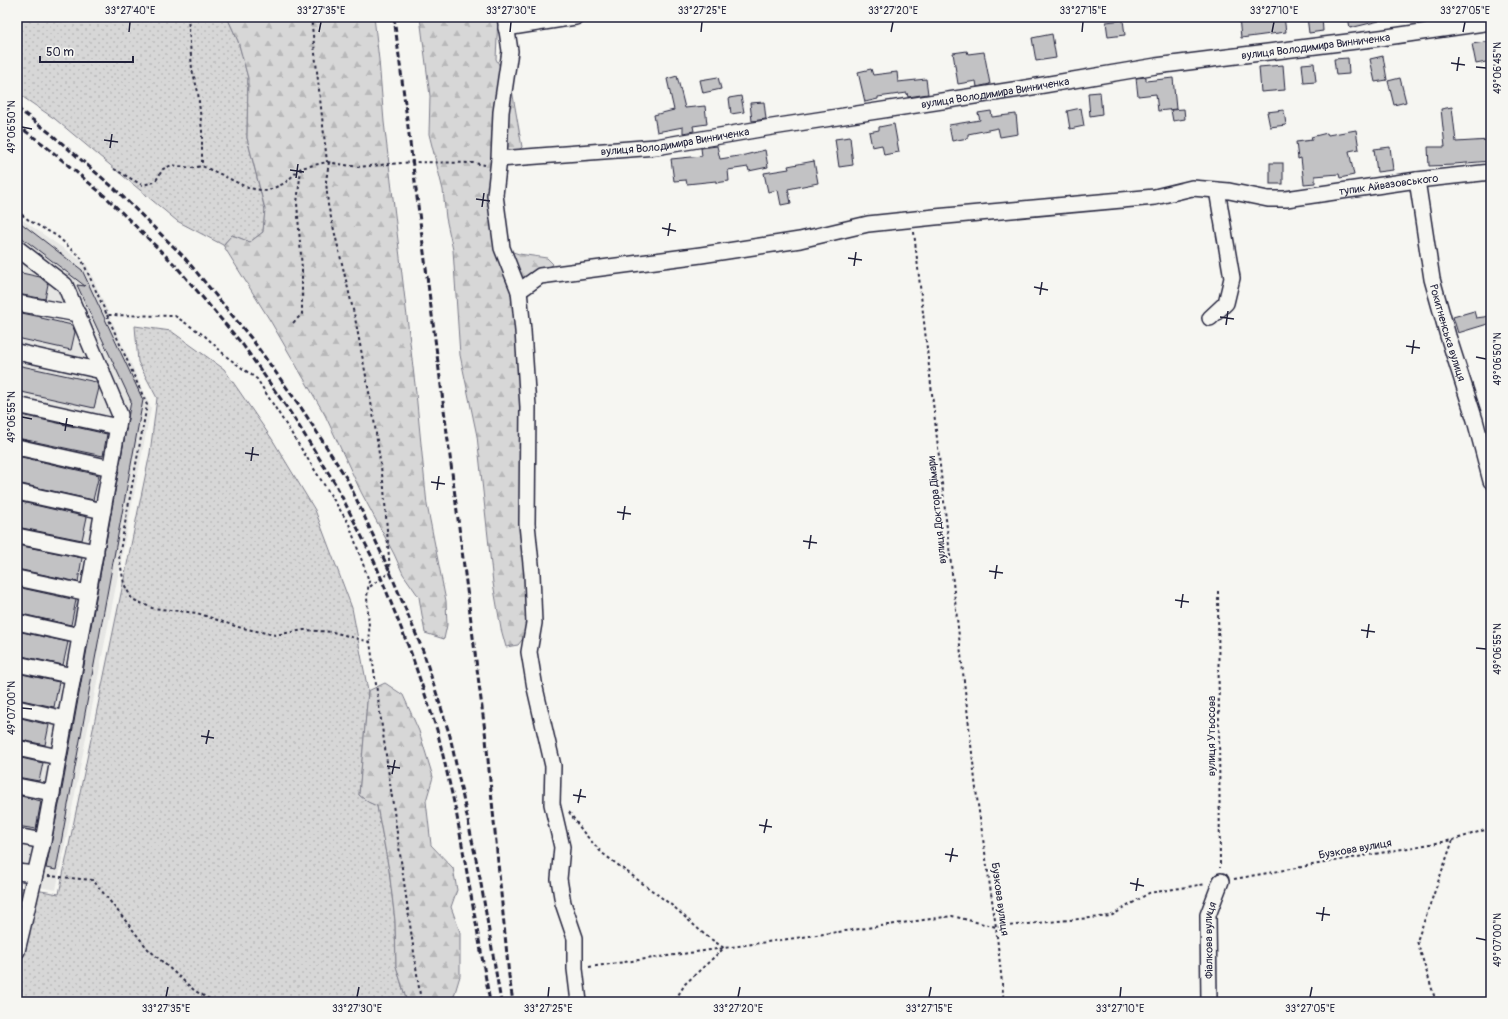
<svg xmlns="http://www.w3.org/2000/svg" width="1508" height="1019" font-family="Pangolin,sans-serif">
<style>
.built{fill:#e6e6e4}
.grass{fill:url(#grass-dots);stroke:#7c7c89}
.forest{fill:url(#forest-firs);stroke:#7c7c89}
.building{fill:#c2c2c4;stroke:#22223b}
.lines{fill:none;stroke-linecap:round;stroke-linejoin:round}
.minor-casing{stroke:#22223b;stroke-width:18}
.path{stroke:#22223b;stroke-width:2;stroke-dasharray:3 3;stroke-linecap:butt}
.minor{stroke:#f6f6f2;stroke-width:15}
.rail{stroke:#22223b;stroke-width:3;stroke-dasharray:6 3;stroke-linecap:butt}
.ticks{fill:none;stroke:#22223b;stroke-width:1.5}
.labels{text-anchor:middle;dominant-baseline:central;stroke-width:4;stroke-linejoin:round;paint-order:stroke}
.street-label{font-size:11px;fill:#22223b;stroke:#f6f6f2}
.neatline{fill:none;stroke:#22223b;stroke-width:1.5}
.ticks-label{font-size:10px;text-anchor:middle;fill:#22223b}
</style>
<defs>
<pattern id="grass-dots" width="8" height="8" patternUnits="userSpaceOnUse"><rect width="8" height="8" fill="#d7d7d7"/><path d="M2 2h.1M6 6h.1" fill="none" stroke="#b8b8b9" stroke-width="1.8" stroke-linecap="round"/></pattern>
<pattern id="forest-firs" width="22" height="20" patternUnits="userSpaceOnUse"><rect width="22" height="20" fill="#d7d7d7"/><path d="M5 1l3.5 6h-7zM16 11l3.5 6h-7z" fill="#b8b8b9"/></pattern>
</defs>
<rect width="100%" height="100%" fill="#f6f6f2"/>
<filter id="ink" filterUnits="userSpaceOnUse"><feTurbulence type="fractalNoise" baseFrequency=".025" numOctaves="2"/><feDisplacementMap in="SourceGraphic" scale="8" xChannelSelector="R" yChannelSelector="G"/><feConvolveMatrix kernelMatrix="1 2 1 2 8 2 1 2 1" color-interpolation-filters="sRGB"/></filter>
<g filter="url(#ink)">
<path class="built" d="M17 216 87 265 151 408 56 890 17 883Z"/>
<g class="grass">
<path d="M17 17H227L238 41 248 78 247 138 265 210 263 232 250 242 232 235 223 245 177 221 55 119 17 93Z"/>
<path d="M135 326 171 331 224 369 272 439 315 510 352 608 368 691 359 795 368 802 377 806 389 870 395 921 396 966 407 1002H17V887L59 894 150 453 157 398 138 362Z"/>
</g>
<g class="forest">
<path d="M227 17H374L379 60 384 122 416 393 427 505 446 601 447 625 444 639 425 633 419 597 403 574 394 554 361 492 325 415 271 322 223 245 232 235 250 242 263 232 265 209 247 138 248 78 238 41Z"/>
<path d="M420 17H498L496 59 512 90 522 147 490 181 487 198 495 246 519 254 547 258 553 264 515 307 524 416 529 631 518 645 506 647 501 629 493 583 477 436 460 355 453 250 446 218 443 190 429 134 430 96Z"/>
<path d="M385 683 403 695 419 731 433 777 426 801 431 845 453 868 457 890 451 907 460 932V976L454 996V1002H407L396 966 395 921 389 870 377 806 368 802 359 795 368 691Z"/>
</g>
<g class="building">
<path d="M1239 17H1284L1286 32 1241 38Z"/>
<path d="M1307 17H1322L1323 31 1309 33Z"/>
<path d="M1348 17H1379V21L1350 28Z"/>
<path d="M1123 20 1125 35 1108 37 1106 22Z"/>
<path d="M1052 34 1056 58 1036 61 1032 38Z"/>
<path d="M1491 41V61L1476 64 1472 44Z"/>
<path d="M967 51 968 54 984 52 990 84 977 87 976 81 958 84 953 53Z"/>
<path d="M1383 56 1387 80 1375 82 1370 59Z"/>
<path d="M1348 58 1349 74 1336 75 1334 59Z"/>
<path d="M1314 63 1316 82 1304 83 1302 64Z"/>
<path d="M1283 65 1285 90 1261 92 1259 67Z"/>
<path d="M871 69 873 75 897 72 898 82 926 79 928 94 908 97 907 93 878 97V99L865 102 858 72Z"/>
<path d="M677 76 685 108 705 106 707 124 693 126 694 131 683 133V127L657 132 654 115 674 110 667 79Z"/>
<path d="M718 77 721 89 703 93 700 80Z"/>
<path d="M1146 77V81L1173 78 1176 109 1158 111 1156 94 1138 96 1136 78Z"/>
<path d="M1400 78 1406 102 1394 105 1388 81Z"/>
<path d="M1100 92 1102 114 1090 116 1088 93Z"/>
<path d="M741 96 744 112 731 114 729 98Z"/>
<path d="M764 102 766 119 752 121 750 103Z"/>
<path d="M1452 107 1456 142 1490 140 1491 161 1454 164V165L1429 166 1428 147H1445L1441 109Z"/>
<path d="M1081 108 1084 126 1070 129 1067 111Z"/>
<path d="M1184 109 1185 119 1173 121 1171 110Z"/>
<path d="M1284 110 1286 125 1270 127 1267 112Z"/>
<path d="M991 111 992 117 1016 114 1018 134 1000 137 998 128 968 134V138L952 141 949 125 980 120 978 113Z"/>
<path d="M894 124 899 152 884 155 882 145 872 147 869 132 879 130V127Z"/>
<path d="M1356 130 1359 149 1349 151 1354 175 1340 178 1339 174 1315 176V183L1304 184 1301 158 1298 159 1296 142 1312 140 1311 137 1327 133 1328 135Z"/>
<path d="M850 137 853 165 839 167 835 139Z"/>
<path d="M717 146 720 159 745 155 765 150 768 167 749 171 748 167 728 170 729 181 716 183V181L687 184 686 180 674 181 671 159 702 156 701 148Z"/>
<path d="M1390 147 1393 170 1377 172 1374 149Z"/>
<path d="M814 161 818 183 788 189 791 203 781 205 778 190 768 192 764 173 789 169 788 166Z"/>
<rect x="1270" y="163" width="13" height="21"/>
<path d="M17 220 82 270 143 400 56 870 46 868 61 795 131 401 77 285 85 286 17 234Z"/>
<path d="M17 272 40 277 48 284 45 299 17 294Z"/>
<path d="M1474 311 1476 318 1491 316V323L1458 333 1453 317Z"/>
<path d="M17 312 41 317V318L72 325 75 332 71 350 17 338Z"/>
<path d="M17 365 96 382 99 388 94 408 17 391Z"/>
<path d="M17 414 107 434 103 456 17 438Z"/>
<path d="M17 456 99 475 93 500 17 483Z"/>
<path d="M17 501 87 517 82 540 17 527Z"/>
<path d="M17 545 82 558 78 582 17 569Z"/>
<path d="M17 587 76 600 71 625 17 613Z"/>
<path d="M17 631 68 642 63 665 17 655Z"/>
<path d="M17 673 59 682 54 707 17 699Z"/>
<path d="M17 717 49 725 45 745 17 739Z"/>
<path d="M17 757 43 763 39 781 17 777Z"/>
<path d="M17 795 41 801 36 829 17 826Z"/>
</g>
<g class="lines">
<g class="minor-casing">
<g id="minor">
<path d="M505 17 510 51 501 112 499 159 495 195 502 248 519 291 523 331 528 407 527 524 532 574 534 623 529 652 535 688 553 766 552 804 562 847 559 879 563 903 575 938V969L579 1002"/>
<path d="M506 28 575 17"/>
<path id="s1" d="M499 159 656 147 766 128 1020 89 1156 66 1380 38 1491 22"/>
<path id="s2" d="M1417 180 1432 279 1448 336 1475 420 1491 481"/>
<path d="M17 248 65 285 120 415 52 793"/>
<path id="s3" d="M519 291 540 276 701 255 800 240 868 224 935 217 1155 197 1192 188 1229 191 1268 199H1286L1417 180 1491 172"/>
<path d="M17 303 78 314"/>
<path d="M1210 318 1226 303 1232 278 1217 190"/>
<path d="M17 352 102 371"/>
<path d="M17 405 118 427"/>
<path d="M17 447 111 468"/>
<path d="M17 492 103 511"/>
<path d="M17 536 96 552"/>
<path d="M17 578 88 593"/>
<path d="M17 622 80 636"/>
<path d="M17 664 73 676"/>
<path d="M17 708 65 719"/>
<path d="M17 748 58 757"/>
<path d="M17 786 52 793 43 841 17 836"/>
<path d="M17 872 35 874"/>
<path d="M17 951 43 841"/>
<path id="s4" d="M1209 1002 1208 915 1221 881"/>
</g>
</g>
<g class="path">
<path d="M188 17 192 69 198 92 202 131V166"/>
<path d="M311 17 327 162"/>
<path d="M329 162 326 181 328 205 355 318 373 413 384 488 390 572 368 588"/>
<path d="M114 169 142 185 155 182 163 169 172 165 191 168 202 166 218 173 248 188 267 191 285 183 301 168 327 162 358 167 412 162 473 163 485 165"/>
<path d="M17 211 30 221 57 236 81 258 107 315 175 316 205 336 227 357 257 379 349 524 369 581 367 597 370 642 421 1002"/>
<path d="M914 232 977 798 996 927 1004 1002"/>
<path d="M107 315 147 405 119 556 124 584 132 599 152 608 197 613 238 627 275 635 304 630 333 632 370 642"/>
<path d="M293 323 302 314V269L297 203 301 169"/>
<path d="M1218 591 1220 868"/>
<path d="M569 812 584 833 602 853 674 907 705 935 724 948 685 984 674 1002"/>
<path d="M48 876 93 880 148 949 195 991 215 1002"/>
<path d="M1234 879 1453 840 1491 828"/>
<path d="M589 967 952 916 996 927 1111 916 1149 893 1206 884"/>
<path d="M1436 1002 1417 941 1453 840"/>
</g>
<use href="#minor" class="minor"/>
<g class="rail">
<path d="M394 17 486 739 509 976 513 1002"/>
<path d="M17 108 50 133 115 189 184 257 251 338 302 409 347 479 390 572 423 651 450 736 480 878 501 1002"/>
<path d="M17 125 43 144 107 198 175 265 243 345 292 415 336 485 376 565 411 653 437 730 456 811 490 1002"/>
</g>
</g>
</g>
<path class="ticks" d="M129 32 130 22M319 32 321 22M510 32 511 22M701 32 702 22M891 32 893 22M1082 32 1083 22M1272 32 1274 22M1463 32 1465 22M1451 63 1465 65M1476 67 1486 68M1457 71 1459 57M22 127 32 129M104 140 118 142M110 148 112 134M290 170 304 172M296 178 298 164M476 199 490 201M482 207 484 193M662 228 676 231M668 236 670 223M848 258 862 260M854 266 856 252M1034 287 1048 290M1040 295 1042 282M1220 317 1234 319M1226 325 1228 311M1406 346 1420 348M1412 354 1414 340M1476 357 1486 359M22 417 32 419M59 423 73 426M65 431 67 418M245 453 259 455M251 461 253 447M431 482 445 484M437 490 439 476M617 512 631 514M623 520 625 506M803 541 817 543M809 549 811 535M989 571 1003 573M995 579 997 565M1175 600 1189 602M1181 608 1183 594M1361 630 1375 632M1367 638 1369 624M1476 648 1486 649M22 708 32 709M201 736 214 738M206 744 209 730M387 766 400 768M392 774 395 760M573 795 586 797M578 803 581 789M759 825 772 827M764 833 767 819M945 854 958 856M950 862 953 848M1130 883 1144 886M1136 891 1138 878M1316 913 1330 915M1322 921 1324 907M1476 938 1486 940M166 997 168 987M357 997 359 987M548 997 549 987M738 997 740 987M929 997 931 987M1120 997 1121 987M1310 997 1312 987"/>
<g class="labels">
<g class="street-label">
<text stroke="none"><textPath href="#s1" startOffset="825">вулиця Володимира Винниченка</textPath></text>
<text stroke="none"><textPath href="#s1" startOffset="501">вулиця Володимира Винниченка</textPath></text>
<text stroke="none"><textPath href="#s1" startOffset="177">вулиця Володимира Винниченка</textPath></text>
<text stroke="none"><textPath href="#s3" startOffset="883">тупик Айвазовського</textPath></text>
<text stroke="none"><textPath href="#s2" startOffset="156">Рокитненська вулиця</textPath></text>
<text transform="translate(937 510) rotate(-96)">вулиця Доктора Дімари</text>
<text transform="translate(1211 736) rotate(-90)">вулиця Утьосова</text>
<text transform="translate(1355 849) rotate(-10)">Бузкова вулиця</text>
<text transform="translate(1000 899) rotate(82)">Бузкова вулиця</text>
<text stroke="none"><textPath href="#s4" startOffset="62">Фіалкова вулиця</textPath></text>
</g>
</g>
<rect width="1508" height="1019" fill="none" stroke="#f6f6f2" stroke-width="44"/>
<path d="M40 56v6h93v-6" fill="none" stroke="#22223b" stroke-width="2"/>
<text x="46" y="56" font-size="12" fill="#22223b" stroke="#f6f6f2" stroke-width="3" paint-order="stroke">50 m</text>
<rect x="22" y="22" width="1464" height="975" class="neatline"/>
<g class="ticks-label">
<text x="130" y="14">33°27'40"E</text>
<text x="321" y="14">33°27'35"E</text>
<text x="511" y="14">33°27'30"E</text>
<text x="702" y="14">33°27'25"E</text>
<text x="893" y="14">33°27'20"E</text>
<text x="1083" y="14">33°27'15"E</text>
<text x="1274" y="14">33°27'10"E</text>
<text x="1465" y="14">33°27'05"E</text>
<text transform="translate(1497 68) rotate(-90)" y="4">49°06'45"N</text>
<text transform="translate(11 127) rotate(-90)" y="4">49°06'50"N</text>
<text transform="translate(1497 359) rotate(-90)" y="4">49°06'50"N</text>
<text transform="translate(11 417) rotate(-90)" y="4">49°06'55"N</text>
<text transform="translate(1497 649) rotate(-90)" y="4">49°06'55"N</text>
<text transform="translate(11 708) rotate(-90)" y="4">49°07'00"N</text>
<text transform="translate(1497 940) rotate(-90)" y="4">49°07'00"N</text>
<text x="166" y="1012">33°27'35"E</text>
<text x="357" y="1012">33°27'30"E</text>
<text x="548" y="1012">33°27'25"E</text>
<text x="738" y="1012">33°27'20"E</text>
<text x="929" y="1012">33°27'15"E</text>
<text x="1120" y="1012">33°27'10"E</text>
<text x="1310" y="1012">33°27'05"E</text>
</g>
</svg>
